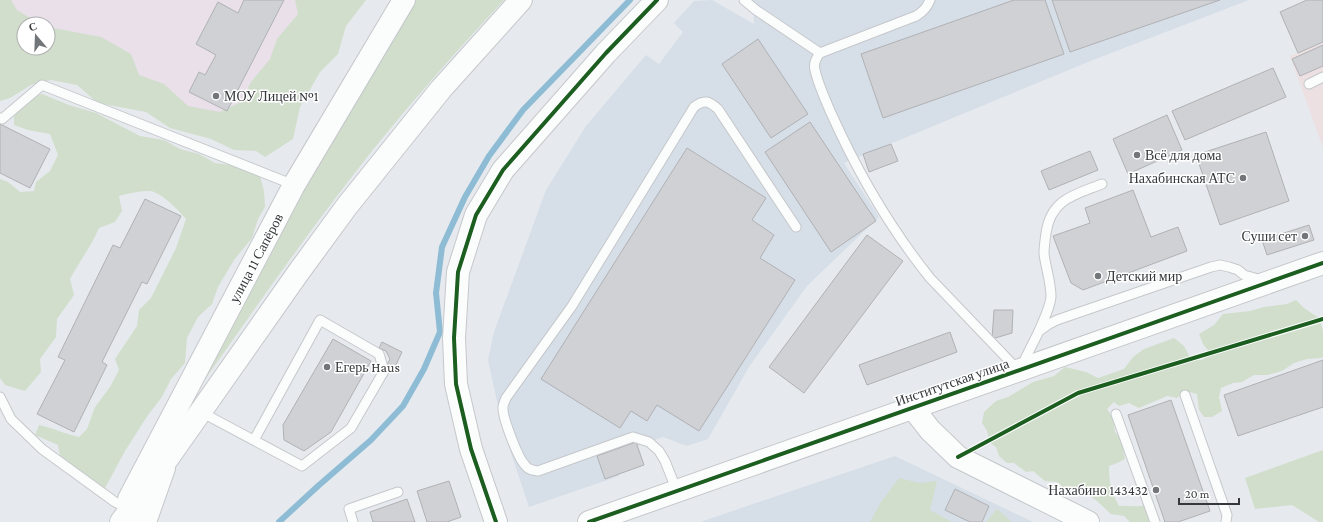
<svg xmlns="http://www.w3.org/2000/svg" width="1323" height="522" font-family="'Crimson Pro',serif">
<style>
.built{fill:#d6dee8}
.education{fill:#e9e0ea}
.medical{fill:#ede0e2}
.green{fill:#d1decc}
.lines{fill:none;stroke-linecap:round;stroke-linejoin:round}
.stream{stroke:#8fbcd5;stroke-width:6}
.building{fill:#d0d1d4;stroke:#b0b1b4}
.service-casing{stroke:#c5c8cb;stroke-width:11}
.tertiary-casing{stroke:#c5c8cb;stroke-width:24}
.secondary-casing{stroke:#c5c8cb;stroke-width:24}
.service{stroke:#fbfcfc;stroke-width:9}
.tertiary{stroke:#fbfcfc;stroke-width:22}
.secondary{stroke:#fbfcfc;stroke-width:22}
.cycleway-casing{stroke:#fff;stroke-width:6}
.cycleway{stroke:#1b5e20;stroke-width:4}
.poi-dot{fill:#737679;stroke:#fff;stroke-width:1.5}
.labels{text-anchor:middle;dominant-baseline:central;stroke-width:3;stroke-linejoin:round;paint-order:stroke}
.poi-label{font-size:14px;fill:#35373a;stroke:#fff;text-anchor:start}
.street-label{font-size:14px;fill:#35373a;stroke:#fff}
</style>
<rect width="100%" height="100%" fill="#e6eaee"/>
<g class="built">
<path d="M712 0 754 24 753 0H1249L1093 60 844 163 879 217 807 286 749 367 708 439 687 446 663 437 638 446 644 465 619 474V476L529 507 503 429 488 360 494 332 546 190 586 126 646 55 659 64 683 32 674 23 694 1Z"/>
<path d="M895 456 1033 522H700Z"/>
</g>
<path class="education" d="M0 0H337L256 143 48 48V24H24Z"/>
<path class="medical" d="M1323 43V148L1290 56Z"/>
<g class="green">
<path d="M0 0H11L17 10 40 24H24V48H48V27L101 37 131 54 139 75 164 84 188 106 220 112 241 102 251 82 270 59 277 39 298 14 295 0H366L346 26 338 54 320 72 300 107 293 139 265 157 256 151 234 150 211 139 170 128 146 112 98 103 77 85 51 80 31 85 10 98 0 101Z"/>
<path d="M413 0H504C452 56 401 113 354 174 297 247 245 323 191 399L263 254Z"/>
<path d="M42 94 69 105 96 113 140 136 164 140 180 149 199 154 215 163 238 166 260 176 264 191 265 207 258 219 252 238 234 260 218 287 212 304 198 317 187 338 185 363 171 379 162 397 148 415 125 451 104 490 77 471 60 456 58 445 35 435 39 425C53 428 65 434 79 437L87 429 95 407 110 387 119 370 115 359 137 326 139 310 151 298 176 248 186 219C178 210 165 196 154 192 146 189 127 194 119 196L122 211 115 222 99 228C91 247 79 262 70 279L74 295 57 319 56 337 40 359 41 372 25 391 5 385 0 378V179L8 182 20 192 34 191 36 182 50 171 58 155 50 134 28 130 14 125V116L35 96Z"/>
<path d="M1296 300 1304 308 1319 318 1323 331V357L1321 358 1307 359 1294 363 1282 371 1267 375H1254L1242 382 1233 383 1221 388 1219 397 1222 411 1212 417H1204L1199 410 1197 394 1185 391 1177 398 1167 396 1139 408 1129 403 1119 406 1114 402 1107 409 1113 418 1115 432 1121 439 1125 459 1115 464 1109 466C1109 483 1111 491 1119 506 1127 505 1135 508 1144 505L1151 522H1130L1124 516 1111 514 1097 501 1090 496 1084 495 1078 496 1070 493 1057 482 1045 481 1033 471 1026 472 1014 463H1007L999 456 996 447 990 443 987 431 982 423 984 412 996 401 1008 397 1033 382 1054 376 1065 367 1086 372 1098 378 1124 369 1133 357 1144 349 1174 338 1184 346 1191 359 1202 360 1211 354 1203 344 1199 334 1214 325 1223 314 1250 311 1264 307 1287 304Z"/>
<path d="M1323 450V522H1319L1292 505 1255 509 1245 478Z"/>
<path d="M899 478 920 483 937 481 930 510 952 522H870L881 502Z"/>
<path d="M997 509 1012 522H986Z"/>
</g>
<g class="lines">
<path class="stream" d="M279 522 318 486 371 440 403 406 424 369 440 332 436 293 442 247 465 197 489 156 523 110 630 0"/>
</g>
<g class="building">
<path d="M244 0H284L227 111 189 92 199 72 205 75 216 55 196 44 218 2 238 13Z"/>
<path d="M1014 0H1045L1064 54 883 118 861 54Z"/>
<path d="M1052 0H1220L1070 52Z"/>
<path d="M1307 0H1323V42L1298 53 1280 12Z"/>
<path d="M758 39 808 114 771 138 722 64Z"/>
<path d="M1323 45V66L1300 76 1292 59Z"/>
<path d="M1273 68 1286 97 1185 140 1172 111Z"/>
<path d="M1167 115 1182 150 1128 174 1113 139Z"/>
<path d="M810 122 876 221 831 252 765 152Z"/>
<path d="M0 124 50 149 30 188 0 173Z"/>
<path d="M1266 132 1289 201 1220 225 1196 155Z"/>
<path d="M891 144 898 161 869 172 863 154Z"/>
<path d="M687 148 766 198 752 220 774 235 760 258 795 280 699 431 657 405 647 421 631 411 620 428 541 379Z"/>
<path d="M1090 151 1098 170 1049 190 1041 171Z"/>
<path d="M1133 190 1151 237 1178 227 1187 251 1083 290 1071 283 1053 236 1090 223 1085 208Z"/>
<path d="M145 199 181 216 147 284 142 282 102 362 107 365 74 432 37 414 65 360 58 357 113 245 120 248Z"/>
<path d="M1309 225 1314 240 1267 255 1262 240Z"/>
<path d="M867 235 903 261 804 393 769 367Z"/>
<path d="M994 310H1013L1012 333 992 339Z"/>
<path d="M950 332 957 352 867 385 859 365Z"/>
<path d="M333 339 371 361 331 432 304 451 284 440 283 425Z"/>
<path d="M382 342 402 352 394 369 387 365 390 359 386 351 379 348Z"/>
<path d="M1323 360V407L1238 436 1224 395Z"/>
<path d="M1171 400 1210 511 1178 522H1165L1128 415Z"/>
<path d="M636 442 644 465 605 479 597 456Z"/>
<path d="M449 481 461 517 447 522H427L417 491Z"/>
<path d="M955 489 989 506 982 522H970L945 510Z"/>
<path d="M407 499 415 522H373L370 512Z"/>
</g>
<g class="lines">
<g class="service-casing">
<g id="service">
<path d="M744 0 756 10 820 53"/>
<path d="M930 0C927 8 923 12 916 16L820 53C816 58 813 63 815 70 818 84 825 99 831 113 857 171 890 228 930 278L1019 371 1039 331 1049 324 1057 320 1211 267 1220 265 1229 267 1238 270 1244 275 1262 280"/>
<path d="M1309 84 1323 77"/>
<path d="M0 118 2 119 42 85 294 185"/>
<path d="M1039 331C1043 321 1050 308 1051 297 1051 282 1046 269 1044 254 1044 247 1045 240 1046 233 1051 199 1074 195 1102 184"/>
<path d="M1185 395 1227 515 1226 522"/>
<path d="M0 397 11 419 42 449 115 502 125 507"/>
<path d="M201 412 302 466 351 428 384 371 379 354 320 320 254 440"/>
<path d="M1116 414 1155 522"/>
<path d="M677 491 665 461 659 451 649 442 633 437 538 471C533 470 528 470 525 465 518 458 502 417 503 407 503 404 505 401 506 398L572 306 694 107C704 99 709 101 718 109L796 227"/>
<path d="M353 522 349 509 398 492"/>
</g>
</g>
<g class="tertiary-casing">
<g id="tertiary">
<path d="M912 407 930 430 958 457 1088 522"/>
<path d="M129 499 294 185 404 0"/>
<path d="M145 522 164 468"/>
<path d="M496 522 471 449 456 384 454 338 458 272 476 215 503 170 606 53 657 0"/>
<path d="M589 522 1323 263"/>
</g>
</g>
<g class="secondary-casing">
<path id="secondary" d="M121 522 168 458 298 273 347 206 441 89 521 0"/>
</g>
<use href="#service" class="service"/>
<use href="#tertiary" class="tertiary"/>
<use href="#secondary" class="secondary"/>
<g class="cycleway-casing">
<g id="cycleway">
<path d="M958 457 1078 393 1323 319"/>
<path d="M496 522 471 449 456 384 454 338 458 272 476 215 503 170 606 53 657 0"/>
<path d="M589 522 1323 263"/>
</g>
</g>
<use href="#cycleway" class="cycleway"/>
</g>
<g class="poi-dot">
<circle cx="216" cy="96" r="4"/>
<circle cx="1137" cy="155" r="4"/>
<circle cx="1243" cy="178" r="4"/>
<circle cx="1305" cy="236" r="4"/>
<circle cx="1098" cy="276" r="4"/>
<circle cx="327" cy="367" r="4"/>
<circle cx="1156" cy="490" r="4"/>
</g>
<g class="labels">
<g class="poi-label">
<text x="224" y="96">МОУ Лицей №1</text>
<text x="1145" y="155">Всё для дома</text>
<text x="1235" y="178" text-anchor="end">Нахабинская АТС</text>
<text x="1297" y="236" text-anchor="end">Суши сет</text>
<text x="1106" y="276">Детский мир</text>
<text x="335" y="367">Егерь Haus</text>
<text x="1148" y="490" text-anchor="end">Нахабино 143432</text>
</g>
<g class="street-label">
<text transform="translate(256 258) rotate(-62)">улица 11 Сапёров</text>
<text transform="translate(952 382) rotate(-19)">Институтская улица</text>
</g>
</g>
<g transform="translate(36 36) rotate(341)"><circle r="19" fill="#ffffff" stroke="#aeafb0"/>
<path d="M0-3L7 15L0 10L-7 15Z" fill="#737679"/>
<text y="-6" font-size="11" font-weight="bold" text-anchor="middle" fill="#35373a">С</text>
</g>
<path d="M1179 498v6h60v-6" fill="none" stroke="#35373a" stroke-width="2"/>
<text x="1185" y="498" font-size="12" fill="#35373a" stroke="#ffffff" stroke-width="3" paint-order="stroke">20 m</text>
</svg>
